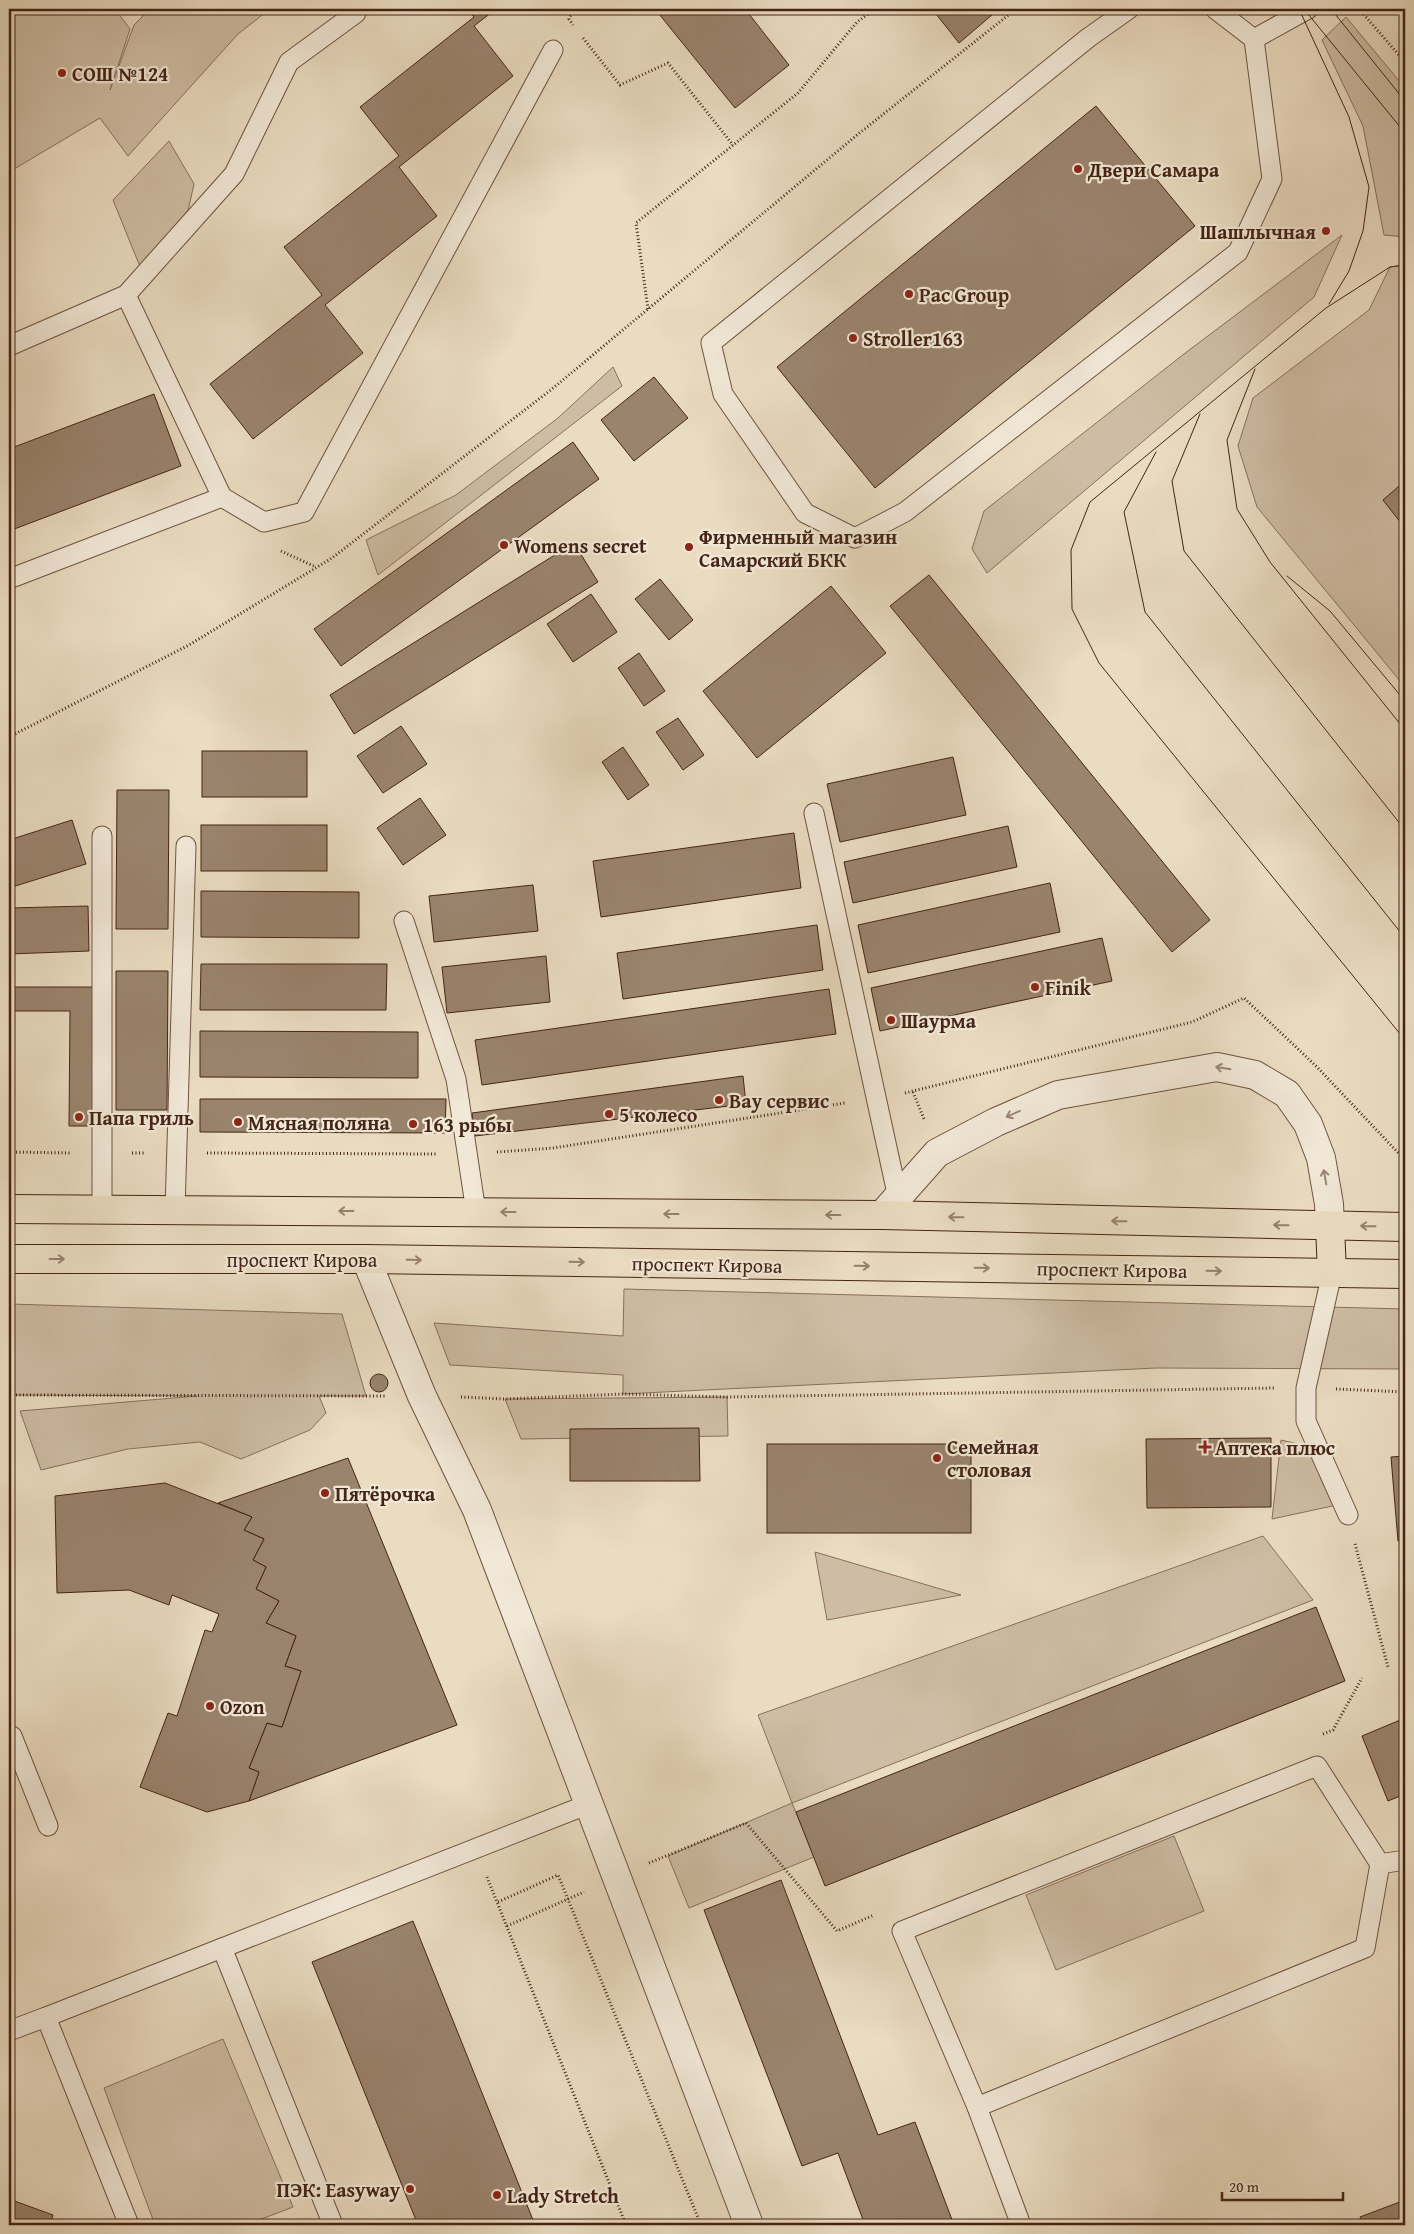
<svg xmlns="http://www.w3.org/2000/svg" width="1414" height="2234" font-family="'Gentium Book Plus',serif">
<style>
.green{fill:#cebda4;stroke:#89705c}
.building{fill:#9a846e;stroke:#442415}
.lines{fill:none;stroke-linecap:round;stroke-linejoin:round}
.service-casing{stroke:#6e5240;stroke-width:21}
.minor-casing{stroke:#6e5240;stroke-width:30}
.primary-casing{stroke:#442415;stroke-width:30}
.path{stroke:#442415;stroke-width:3;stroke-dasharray:1 2.5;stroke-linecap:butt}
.service{stroke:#f1e8d7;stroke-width:19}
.minor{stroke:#f1e8d7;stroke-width:28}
.primary{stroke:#eadcc1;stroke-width:28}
.tram{stroke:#442415;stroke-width:1}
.oneway{stroke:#9a8676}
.oneway2{stroke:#97806b}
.poi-dot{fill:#8f2418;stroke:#f1e8d7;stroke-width:2}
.labels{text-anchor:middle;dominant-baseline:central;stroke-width:4.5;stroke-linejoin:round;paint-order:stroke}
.poi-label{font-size:20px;font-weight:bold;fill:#442415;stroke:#f1e8d7;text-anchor:start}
.street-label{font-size:20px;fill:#442415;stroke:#f1e8d7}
</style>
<rect width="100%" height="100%" fill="#eadcc1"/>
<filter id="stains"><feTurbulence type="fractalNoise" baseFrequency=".004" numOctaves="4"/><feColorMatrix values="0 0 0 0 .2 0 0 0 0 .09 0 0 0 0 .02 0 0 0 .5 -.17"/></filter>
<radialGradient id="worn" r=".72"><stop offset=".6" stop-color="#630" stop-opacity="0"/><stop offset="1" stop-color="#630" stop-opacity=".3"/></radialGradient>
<g class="green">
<path d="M9 9H115L130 29 110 90 134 25 150 9H270L238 34 128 156 100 118 9 172Z"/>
<path d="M1346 17 1405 88V237L1384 235 1363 126 1322 40Z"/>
<path d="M169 141 194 184 180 246 143 274 113 200Z"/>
<path d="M1342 235 1314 297 987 573 972 549 984 511 1184 354Z"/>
<path d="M1405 265V687L1257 507 1238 446 1253 398 1369 310 1390 267Z"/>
<path d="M613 367 622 386 378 575 366 540 456 495 558 418Z"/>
<path d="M624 1289 1405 1309V1369L1156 1368 623 1394V1375L450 1365 434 1323 623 1336Z"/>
<path d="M9 1304 342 1314 366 1396H319L326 1413 310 1430 241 1459 200 1442 128 1449 41 1470 20 1411 197 1396 9 1395Z"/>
<path d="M727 1397 728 1436 521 1439 505 1399Z"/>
<path d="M1281 1440 1307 1446 1337 1505 1272 1519Z"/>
<path d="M1263 1536 1313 1600 792 1803 814 1857 689 1908 668 1856 792 1803 758 1715Z"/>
<path d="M815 1552 961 1595 827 1620Z"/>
<path d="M1174 1836 1204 1911 1056 1970 1026 1895Z"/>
<path d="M223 2039 293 2207 246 2225H155L104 2088Z"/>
</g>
<g class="building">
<path d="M467 9H496L474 26 513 76 399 167 437 216 325 305 363 353 253 439 210 384 322 295 284 247 399 156 360 107 474 17Z"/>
<path d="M655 9H745L789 65 735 108Z"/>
<path d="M932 9H999L959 43Z"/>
<path d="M1096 106 1195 226 875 488 777 367Z"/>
<path d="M654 377 688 418 634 461 601 420Z"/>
<path d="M154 394 181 466 9 531V449Z"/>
<path d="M573 442 599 479 341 666 314 629Z"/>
<path d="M1405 481V528L1383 500Z"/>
<path d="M574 543 598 582 354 734 330 695Z"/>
<path d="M929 575 1210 920 1172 952 890 606Z"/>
<path d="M660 579 693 620 669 640 635 599Z"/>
<path d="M831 586 886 653 757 758 703 691Z"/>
<path d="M591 594 617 632 573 662 547 624Z"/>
<path d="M639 653 665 691 644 706 618 668Z"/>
<path d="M678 718 704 755 683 770 656 732Z"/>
<path d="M401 726 427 764 383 793 357 756Z"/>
<path d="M623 747 649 785 628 800 602 762Z"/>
<rect x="202" y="751" width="105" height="46"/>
<path d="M953 757 966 815 840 842 827 784Z"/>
<path d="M117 790H169L168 929H116Z"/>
<path d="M420 798 446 835 403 865 377 828Z"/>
<path d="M72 820 86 864 9 888V840Z"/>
<rect x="201" y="825" width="126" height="46"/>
<path d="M1008 826 1017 867 853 903 844 862Z"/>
<path d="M794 833 801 888 601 917 593 861Z"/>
<path d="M1050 883 1060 932 868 973 858 925Z"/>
<path d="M533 885 538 931 434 942 429 896Z"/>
<path d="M201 891 359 892V938L201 937Z"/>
<path d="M88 906 89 951 9 954V908Z"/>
<path d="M817 925 823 970 623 999 617 953Z"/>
<path d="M1102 938 1112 981 880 1031 871 988Z"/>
<path d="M546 956 550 1002 447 1013 442 967Z"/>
<path d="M201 964H387L386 1010H200Z"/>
<path d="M116 971H168L167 1110H116Z"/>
<path d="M9 987H94L93 1126H69L70 1011H9Z"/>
<path d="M829 989 836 1034 482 1085 475 1040Z"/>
<path d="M200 1031 418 1032V1078L200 1077Z"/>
<path d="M743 1076 746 1104 475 1136 472 1113Z"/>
<path d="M200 1099H446L445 1133 200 1132Z"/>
<circle cx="379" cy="1383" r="9"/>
<path d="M699 1428 700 1481H570V1429Z"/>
<path d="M1271 1438V1507L1147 1508 1146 1439Z"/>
<rect x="767" y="1444" width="204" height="89"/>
<path d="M1405 1456V1539L1398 1541 1391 1457Z"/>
<path d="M348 1458 457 1725 249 1801 259 1772 249 1768 267 1723 282 1727 301 1671 285 1666 296 1636 266 1623 279 1601 256 1589 266 1567 253 1560 264 1539 244 1530 252 1517 218 1503Z"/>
<path d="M165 1483 252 1517 244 1530 264 1539 253 1560 266 1567 256 1589 279 1601 266 1623 296 1636 285 1666 301 1671 282 1727 267 1723 249 1768 259 1772 249 1801 207 1812 140 1787 168 1713 177 1716 205 1630 212 1632 219 1614 172 1595 169 1605 129 1590 57 1593 55 1496Z"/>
<path d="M1316 1607 1345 1681 825 1886 796 1812Z"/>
<path d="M1405 1718V1794L1388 1801 1362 1736Z"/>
<path d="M781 1880 878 2135 915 2122 954 2225H865L838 2153 802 2166 704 1910Z"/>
<path d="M413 1921 535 2225H418L312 1962Z"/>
<path d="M9 2199 53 2215 50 2225H9Z"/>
<path d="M1405 2200V2225H1363L1360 2217Z"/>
</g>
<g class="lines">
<g class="service-casing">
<g id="service">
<path d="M1129 9 1088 38 711 343 723 394 805 513 855 538 905 512 1238 252 1272 179 1254 39 1215 9"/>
<path d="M1254 39 1308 9"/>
<path d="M126 295 222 497 264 522 304 512 553 50"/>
<path d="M9 346 126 295 234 174 289 62 356 13 357 9"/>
<path d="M9 579 222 497"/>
<path d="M814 813 898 1198"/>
<path d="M102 836V1209"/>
<path d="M404 921 456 1079 476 1212"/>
<path d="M175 1210 186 846"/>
<path d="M1332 1273 1306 1388V1421L1348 1515"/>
<path d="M9 1737 12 1736 48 1826"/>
<path d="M9 2031 46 2017"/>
<path d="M977 2107 902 1931 1317 1766 1380 1864"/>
<path d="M129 2225 46 2017 222 1948"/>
<path d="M333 2225 222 1948 589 1804"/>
<path d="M1021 2225 977 2107 1365 1948 1380 1864 1405 1860"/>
</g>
</g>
<g class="minor-casing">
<g id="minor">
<path d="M882 1215 937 1153 996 1122 1058 1095 1217 1067 1255 1075 1287 1094 1308 1124 1321 1158 1329 1204 1330 1226"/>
<path d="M366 1259 422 1396 477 1510 749 2225"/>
</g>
</g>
<g class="primary-casing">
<g id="primary">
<path d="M9 1209 882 1215 1405 1227"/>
<path d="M1330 1226 1332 1273"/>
<path d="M9 1259H366L1405 1274"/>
</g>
</g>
<g class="path">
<path d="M573 9 569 19 573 25"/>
<path d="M1359 9 1405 62"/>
<path d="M583 38 620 85 668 63 733 145"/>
<path d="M648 309 636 223 798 93 857 22 875 9"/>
<path d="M281 551 316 567"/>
<path d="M9 737 189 645 332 558 552 389 857 135 1016 9"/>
<path d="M913 1092 924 1119"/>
<path d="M905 1093 1192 1022 1244 998 1316 1066 1405 1160"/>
<path d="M9 1152 71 1153"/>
<path d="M497 1152 553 1148 845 1103"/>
<path d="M132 1153H146"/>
<path d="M207 1153 436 1154"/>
<path d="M1336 1389 1405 1392"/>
<path d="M9 1395 385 1396"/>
<path d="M461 1397 505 1399 623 1394 727 1397 1275 1388"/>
<path d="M1355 1544 1388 1667"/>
<path d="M1323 1734 1333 1730 1362 1678"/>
<path d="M649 1863 746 1823 837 1931 874 1915"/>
<path d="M487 1877 626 2225"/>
<path d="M498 1902 558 1875 701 2225"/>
<path d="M507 1926 584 1892"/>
</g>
<use href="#service" class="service"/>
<use href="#minor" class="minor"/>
<use href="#primary" class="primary"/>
<g class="tram">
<path d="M1299 9 1349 117 1369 187 1363 231 1349 271 1329 304"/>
<path d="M1304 9 1405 133"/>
<path d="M1331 9 1405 101"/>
<path d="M1405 265 1390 267 1326 308 1090 502 1071 550 1072 609 1099 663 1405 1040"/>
<path d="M1255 369 1227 440 1237 509 1270 562 1405 730"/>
<path d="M1200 414 1172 481 1184 551 1405 830"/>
<path d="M1156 452 1124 512 1145 612 1405 938"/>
<path d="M1287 576 1330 611 1405 701"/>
</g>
</g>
<defs><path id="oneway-shaft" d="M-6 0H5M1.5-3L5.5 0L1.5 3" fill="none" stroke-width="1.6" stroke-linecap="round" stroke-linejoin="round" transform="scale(1.25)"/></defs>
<g class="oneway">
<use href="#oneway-shaft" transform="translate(1223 1068) rotate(-171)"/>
<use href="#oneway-shaft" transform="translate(1013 1114) rotate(156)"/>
<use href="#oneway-shaft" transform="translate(1325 1177) rotate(-100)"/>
</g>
<g class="oneway2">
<use href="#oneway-shaft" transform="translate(346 1211) rotate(-180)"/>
<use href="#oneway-shaft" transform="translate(508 1212) rotate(-180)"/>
<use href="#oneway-shaft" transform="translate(671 1214) rotate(-180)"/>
<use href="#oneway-shaft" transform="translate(833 1215) rotate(-180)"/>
<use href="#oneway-shaft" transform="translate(956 1217) rotate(-179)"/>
<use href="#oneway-shaft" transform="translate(1119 1221) rotate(-179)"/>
<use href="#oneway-shaft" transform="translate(1281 1225) rotate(-179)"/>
<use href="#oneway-shaft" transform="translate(1368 1226) rotate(-179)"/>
<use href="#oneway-shaft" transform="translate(57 1259)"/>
<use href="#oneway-shaft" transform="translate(414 1260) rotate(1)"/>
<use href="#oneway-shaft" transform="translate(577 1262) rotate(1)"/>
<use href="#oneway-shaft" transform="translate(862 1266) rotate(1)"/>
<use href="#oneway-shaft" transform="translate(982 1268) rotate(1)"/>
<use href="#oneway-shaft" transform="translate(1214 1271) rotate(1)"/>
</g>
<g class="poi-dot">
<circle cx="62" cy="73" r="5"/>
<circle cx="1078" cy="169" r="5"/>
<circle cx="1326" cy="231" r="5"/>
<circle cx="909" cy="294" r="5"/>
<circle cx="853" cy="338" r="5"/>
<circle cx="504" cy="545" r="5"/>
<circle cx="689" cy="547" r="5"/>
<circle cx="1035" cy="987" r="5"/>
<circle cx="891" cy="1020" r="5"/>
<circle cx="719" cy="1100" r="5"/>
<circle cx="609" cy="1114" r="5"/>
<circle cx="79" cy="1117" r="5"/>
<circle cx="238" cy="1122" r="5"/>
<circle cx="413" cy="1124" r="5"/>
<path d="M1202.5 1439.5h5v5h5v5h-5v5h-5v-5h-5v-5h5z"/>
<circle cx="937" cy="1458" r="5"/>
<circle cx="325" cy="1493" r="5"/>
<circle cx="210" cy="1706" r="5"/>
<circle cx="410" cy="2189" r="5"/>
<circle cx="497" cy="2195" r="5"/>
</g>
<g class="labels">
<g class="poi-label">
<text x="72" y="73">СОШ №124</text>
<text x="1088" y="169">Двери Самара</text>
<text x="1316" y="231" text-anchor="end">Шашлычная</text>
<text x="919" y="294">Pac Group</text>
<text x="863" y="338">Stroller163</text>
<text x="699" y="536">Фирменный магазин<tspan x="699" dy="23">Самарский БКК</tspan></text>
<text x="514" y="545">Womens secret</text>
<text x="1045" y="987">Finik</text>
<text x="901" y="1020">Шаурма</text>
<text x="729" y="1100">Вау сервис</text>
<text x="619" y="1114">5 колесо</text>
<text x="89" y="1117">Папа гриль</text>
<text x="248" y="1122">Мясная поляна</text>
<text x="423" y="1124">163 рыбы</text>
<text x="947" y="1446">Семейная<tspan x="947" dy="23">столовая</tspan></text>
<text x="1215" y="1447">Аптека плюс</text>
<text x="335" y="1493">Пятёрочка</text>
<text x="220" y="1706">Ozon</text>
<text x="400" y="2189" text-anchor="end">ПЭК: Easyway</text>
<text x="507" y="2195">Lady Stretch</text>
</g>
<g class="street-label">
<text x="302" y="1259">проспект Кирова</text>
<text transform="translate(707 1264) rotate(1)">проспект Кирова</text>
<text transform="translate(1112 1269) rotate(1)">проспект Кирова</text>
</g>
</g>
<rect width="1414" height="2234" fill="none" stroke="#eadcc1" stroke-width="30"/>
<rect x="10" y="10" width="1394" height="2214" fill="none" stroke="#442415" stroke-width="2.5"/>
<rect x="15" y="15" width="1384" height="2204" fill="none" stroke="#442415"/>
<path d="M1222 2192v8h121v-8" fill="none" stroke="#442415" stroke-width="2.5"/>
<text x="1229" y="2192" font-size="15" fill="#442415" stroke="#f1e8d7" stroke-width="4" paint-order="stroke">20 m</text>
<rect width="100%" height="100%" filter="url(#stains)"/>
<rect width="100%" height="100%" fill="url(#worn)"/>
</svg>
